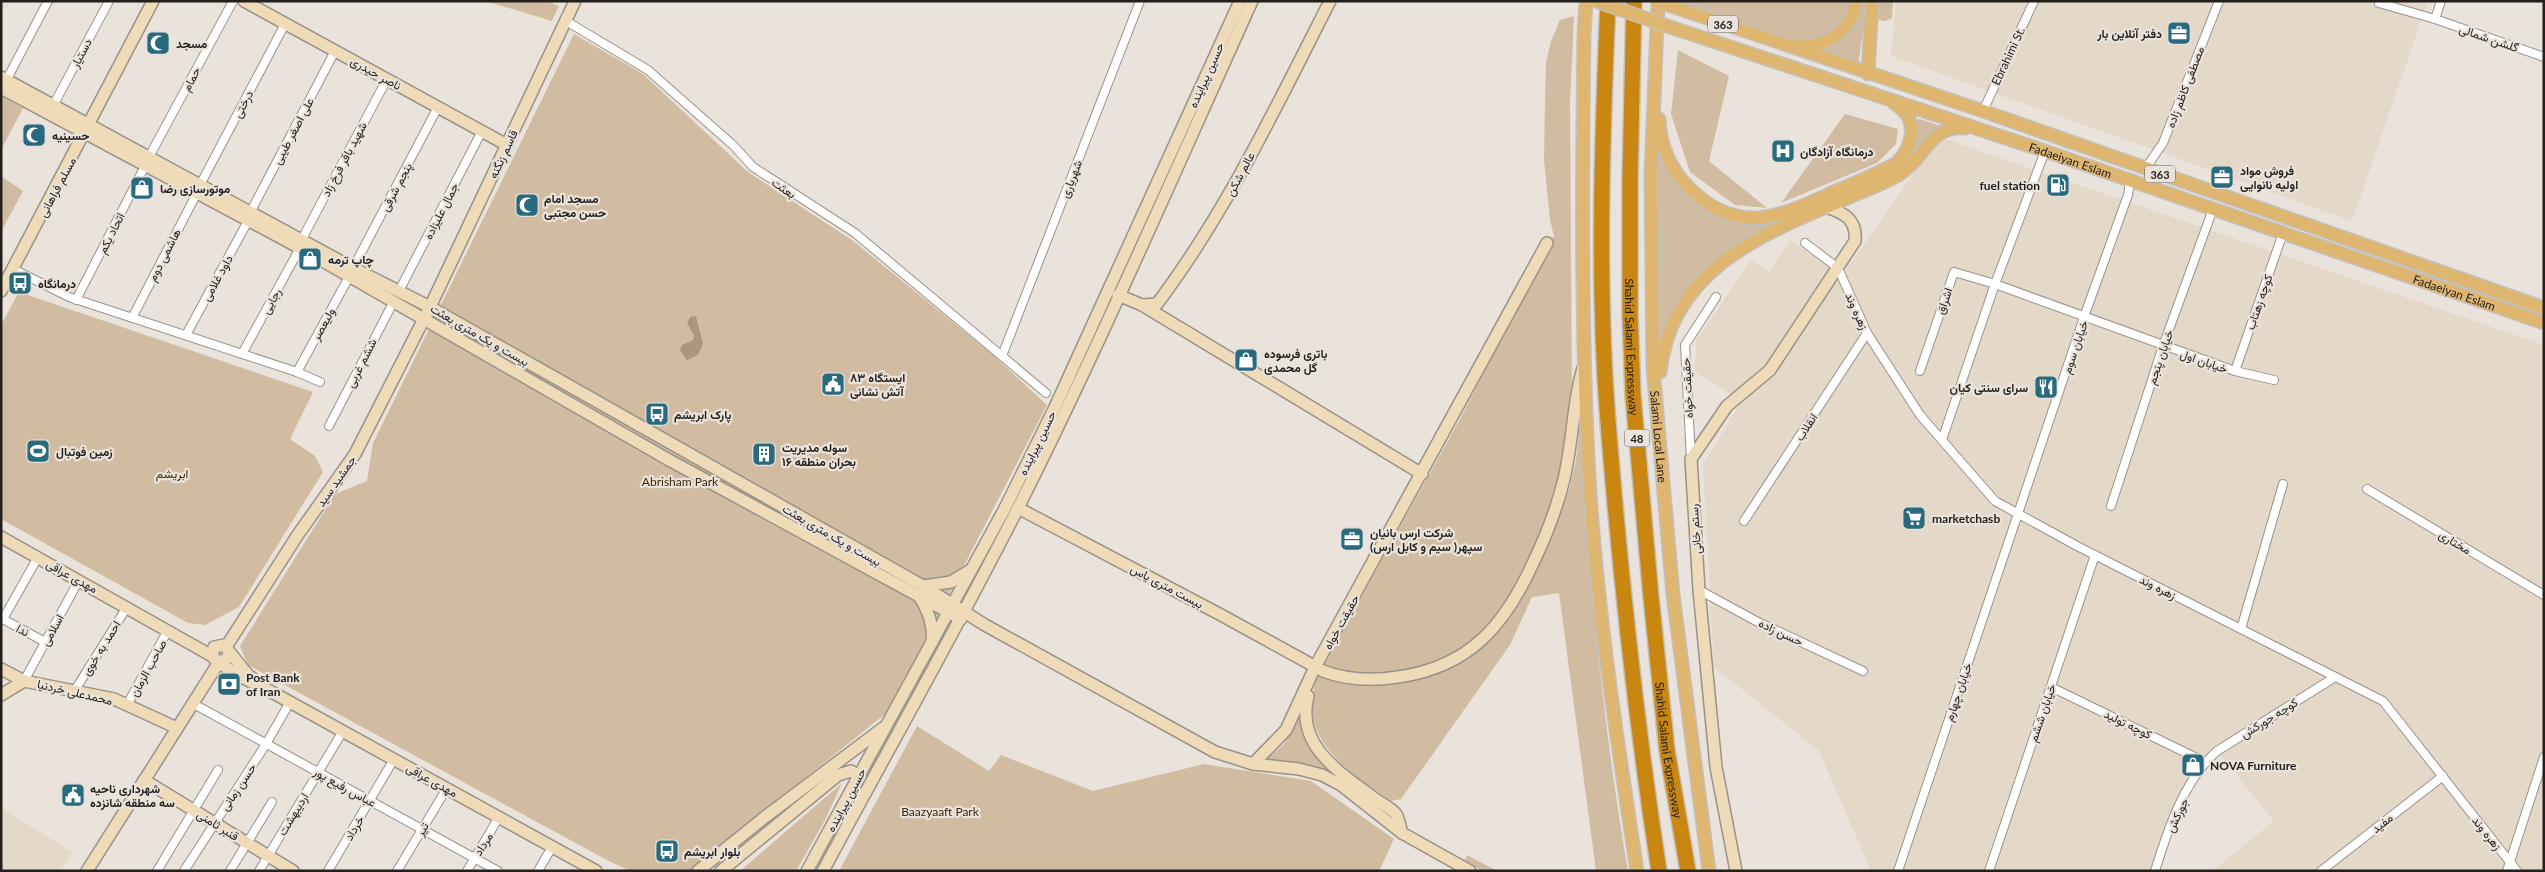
<svg xmlns="http://www.w3.org/2000/svg" width="2545" height="872" font-family="Lato,Vazirmatn,sans-serif">
<style>
.built{fill:#e4d8c9}
.green{fill:#d2bca1}
.water{fill:#ad967b}
.lines{fill:none;stroke-linecap:round;stroke-linejoin:round}
.street-casing{stroke:#98928a;stroke-width:10}
.secondary-casing{stroke:#98928a;stroke-width:14}
.primary-casing{stroke:#c1c0bf;stroke-width:15}
.highway-casing{stroke:#c1c0bf;stroke-width:18}
.street{stroke:#fff;stroke-width:8}
.secondary{stroke:#efdbb7;stroke-width:11}
.primary{stroke:#dfb670;stroke-width:12}
.highway{stroke:#c98610;stroke-width:15}
.primary-bridge-casing{stroke:#c1c0bf;stroke-width:15;stroke-linecap:butt}
.primary-bridge{stroke:#dfb670;stroke-width:12}
.labels{text-anchor:middle;dominant-baseline:central;stroke-width:4.5;stroke-linejoin:round;paint-order:stroke}
.shield{fill:#eae3db;stroke:#5e5a55;stroke-width:1}
.shield-label{font-size:11px;font-weight:bold;fill:#221f1c}
.poi-label{font-size:12px;font-weight:bold;fill:#221f1c;stroke:#eae3db;text-anchor:start}
.street-label{font-size:12px;fill:#221f1c;stroke:#eae3db}
.park-label{font-size:12px;fill:#3f2601;stroke:#eae3db}
</style>
<rect width="100%" height="100%" fill="#eae3db"/>
<g class="built">
<path d="M1896 1H2428L2352 221 1891 56Z"/>
<path d="M1939 137 2544 345V871H2212L2274 821 2217 751 2205 762 2170 823 2155 871H1871L1819 751 1714 667 1703 464 1742 401 1695 372 1696 341 1751 260 1769 272 1790 240 1842 276Z"/>
<path d="M1 808 72 852 60 871H1Z"/>
</g>
<g class="green">
<path d="M485 1H547L559 6 552 21Z"/>
<path d="M1676 1H1851C1843 33 1815 46 1785 39Z"/>
<path d="M1862 1H1867L1858 67 1811 51C1841 48 1847 25 1862 1Z"/>
<path d="M1876 1H1893L1892 18 1885 21 1875 20Z"/>
<path d="M1574 16 1570 104 1572 399C1561 502 1521 654 1402 671 1374 675 1349 675 1323 665L1460 419 1554 236 1550 220 1544 160 1545 101 1546 62 1551 41 1560 20Z"/>
<path d="M574 34 643 74 748 172 852 240 993 355 1047 405 889 711 689 871H630L605 859 248 665 240 646 335 494 367 481 373 443Z"/>
<path d="M1678 50 1729 76 1709 161 1767 208 1735 205 1690 172 1671 114Z"/>
<path d="M1 96 23 108 1 150Z"/>
<path d="M1845 114 1898 129 1896 144 1877 163 1781 203Z"/>
<path d="M1920 119 1944 127 1912 160 1892 171 1917 131V120Z"/>
<path d="M1657 130 1659 143 1713 211 1787 217C1748 238 1707 255 1683 295 1673 312 1667 333 1659 352Z"/>
<path d="M1 176 23 191 1 232Z"/>
<path d="M19 292 313 392 290 439 315 456 323 472 239 607 205 625 188 623 1 519V325Z"/>
<path d="M1580 399C1587 557 1601 715 1628 871H1596L1559 593 1532 597 1510 645 1401 799 1391 801C1361 780 1324 758 1313 720 1308 703 1322 683 1306 669 1334 686 1371 689 1402 683 1484 668 1517 614 1548 543 1561 515 1573 483 1577 453 1579 435 1579 417 1580 399Z"/>
<path d="M1301 705C1301 742 1309 752 1336 775L1319 768 1267 759 1284 744Z"/>
<path d="M917 726 989 771 1001 755 1093 791 1204 764 1311 781 1394 839 1379 871H839Z"/>
<path d="M842 783 825 820 796 871H740Z"/>
<path d="M1467 855 1497 871H1483L1464 861Z"/>
</g>
<path class="water" d="M696 316 703 344 698 355 687 360 680 350 682 345 693 340 694 335 687 323 690 317Z"/>
<g class="lines">
<g class="street-casing">
<g id="street">
<path d="M2379 3 2435 19 2544 57"/>
<path d="M2435 19 2441 1"/>
<path d="M566 21 648 70 734 146 753 167 855 233 1046 393"/>
<path d="M7 79 48 1"/>
<path d="M54 104 109 1"/>
<path d="M1983 111 2034 1"/>
<path d="M149 157 233 1"/>
<path d="M2145 169 2163 143 2219 1"/>
<path d="M200 185 285 24"/>
<path d="M251 211 335 51"/>
<path d="M302 239 387 79"/>
<path d="M1805 243 1838 268 1867 333 1920 415 1995 501 2077 546 2383 701 2517 871"/>
<path d="M353 268 438 107"/>
<path d="M13 269 69 297 297 372 320 382"/>
<path d="M399 291 482 131"/>
<path d="M76 300 145 166"/>
<path d="M132 318 197 193"/>
<path d="M186 335 248 221"/>
<path d="M242 354 300 248"/>
<path d="M1002 356 1140 1"/>
<path d="M1920 371 1954 272 1995 284 2235 371 2274 380"/>
<path d="M2235 371 2283 233"/>
<path d="M297 372 349 277"/>
<path d="M329 426 394 301"/>
<path d="M1942 440 1995 284 2045 151"/>
<path d="M1691 459 1685 345 1716 297"/>
<path d="M2367 489 2544 595"/>
<path d="M2111 506 2163 346 2213 209"/>
<path d="M1744 521 1867 333"/>
<path d="M1699 590 1756 621 1863 671"/>
<path d="M1 618 45 642"/>
<path d="M3 619 38 557"/>
<path d="M2241 629 2283 484"/>
<path d="M24 681 79 580"/>
<path d="M2051 687 2205 762"/>
<path d="M75 690 127 607"/>
<path d="M192 703 498 871"/>
<path d="M127 705 168 630"/>
<path d="M157 871 218 770"/>
<path d="M184 871 266 744 290 702"/>
<path d="M230 871 272 802"/>
<path d="M259 871 343 731"/>
<path d="M328 871 394 759"/>
<path d="M397 871 447 788"/>
<path d="M467 871 499 817"/>
<path d="M538 871 552 847"/>
<path d="M1898 871 2084 317 2128 195 2130 181"/>
<path d="M1989 871 2095 555"/>
<path d="M2155 871C2168 829 2184 780 2217 751L2335 677"/>
<path d="M2321 871 2443 776"/>
<path d="M2507 871 2544 757"/>
</g>
</g>
<g class="secondary-casing">
<g id="secondary">
<path d="M244 1 507 145"/>
<path d="M1 77 353 268 430 307 923 586 985 625 1215 752 1253 764 1299 769 1322 775 1341 785 1402 833 1470 871"/>
<path d="M1 88 300 248 669 460 961 619"/>
<path d="M1 291 153 1"/>
<path d="M1118 295 1142 305 1157 304C1227 211 1277 105 1330 1"/>
<path d="M1142 305 1422 474"/>
<path d="M1018 508 1223 616 1323 671C1347 680 1373 681 1398 677 1470 667 1505 625 1534 561 1546 536 1556 510 1563 483 1573 445 1572 405 1583 368"/>
<path d="M1 537 212 656"/>
<path d="M923 586 951 582 969 571"/>
<path d="M919 596C928 610 934 625 932 642"/>
<path d="M226 647 297 536 355 454 430 307 575 1"/>
<path d="M229 651 228 657 222 662 216 660 212 656 214 647 224 645 248 675 255 680"/>
<path d="M1 669 24 681 114 699 177 728"/>
<path d="M1 695 24 681"/>
<path d="M1308 696C1295 745 1339 772 1374 798 1380 803 1391 808 1396 814 1399 819 1400 827 1402 833"/>
<path d="M1253 764 1286 730 1315 667 1547 243"/>
<path d="M144 780 293 871"/>
<path d="M87 871 219 662 235 674 268 690 596 871"/>
<path d="M698 871 765 817 883 728"/>
<path d="M721 871 838 775 851 771 856 774 857 781"/>
<path d="M807 871 1005 508 1056 405 1240 1"/>
<path d="M823 871C888 750 955 632 1017 510 1101 343 1175 171 1252 1"/>
<path d="M1736 871 1716 767 1699 590 1691 459 1727 406 1770 370 1855 241C1857 220 1845 213 1826 207"/>
</g>
</g>
<g class="primary-casing">
<g id="primary">
<path d="M1586 1 1584 35C1582 183 1581 330 1589 478 1597 610 1617 740 1637 871"/>
<path id="s1" d="M1658 1 1651 175 1653 368 1673 595 1709 871"/>
<path d="M1671 6 1983 111 2544 308"/>
<path id="s2" d="M1670 27 2045 151 2544 323"/>
<path d="M1797 46C1824 48 1853 31 1856 1"/>
<path d="M1868 74 1872 1"/>
<path d="M1659 119C1660 145 1670 168 1688 187 1738 237 1780 217 1834 192 1855 183 1877 174 1897 163 1913 146 1920 118 1895 104"/>
<path d="M1660 372C1671 269 1762 234 1845 199 1863 191 1883 184 1900 174 1924 159 1931 124 1965 128"/>
</g>
</g>
<g class="highway-casing">
<g id="highway">
<path d="M1608 1C1602 141 1597 282 1608 422 1620 572 1636 722 1659 871"/>
<path id="s3" d="M1634 1 1630 179V313L1633 396 1651 597 1667 750 1688 871"/>
</g>
</g>
<use href="#street" class="street"/>
<use href="#secondary" class="secondary"/>
<use href="#primary" class="primary"/>
<use href="#highway" class="highway"/>
<g class="primary-bridge-casing">
<g id="primary-bridge">
<path d="M1596 1 1670 27"/>
<path d="M1656 1 1671 6"/>
</g>
</g>
<use href="#primary-bridge" class="primary-bridge"/>
</g>
<defs>
<g id="office-square" transform="scale(1.25)"><rect x="-9" y="-9" width="18" height="18" rx="4" fill="#2a6a7f" stroke="#eae3db"/><path d="M-6-3h4V-5.5h4V-3h4V5H-6ZM-1-4.5V-3h2v-1.5ZM-6 0V1H6V0Z" fill="#fff"/></g>
<g id="mosque-square" transform="scale(1.25)"><rect x="-9" y="-9" width="18" height="18" rx="4" fill="#2a6a7f" stroke="#eae3db"/><path d="M3.5-4.9A6 6 0 1 0 3.5 4.9A5 5 0 1 1 3.5-4.9Z" fill="#fff"/></g>
<g id="hospital-square" transform="scale(1.25)"><rect x="-9" y="-9" width="18" height="18" rx="4" fill="#2a6a7f" stroke="#eae3db"/><path d="M-5-5h3v3.5h4V-5h3V5h-3V1.5h-4V5h-3Z" fill="#fff"/></g>
<g id="fuel-square" transform="scale(1.25)"><rect x="-9" y="-9" width="18" height="18" rx="4" fill="#2a6a7f" stroke="#eae3db"/><path d="M-5.5-6h7V0h2V4h1.3V-2.5L3-4.5l.8-.8L6-3V5H2.5V1h-1V6h-7ZM-4.2-4.7v3.2H.2V-4.7Z" fill="#fff"/></g>
<g id="shop-square" transform="scale(1.25)"><rect x="-9" y="-9" width="18" height="18" rx="4" fill="#2a6a7f" stroke="#eae3db"/><path d="M-5-2.5h2.3a2.7 3.5 0 0 1 5.4 0H5L5.5 6h-11ZM-1.5-2.5h3a1.5 2.3 0 0 0-3 0Z" fill="#fff"/></g>
<g id="bus-square" transform="scale(1.25)"><rect x="-9" y="-9" width="18" height="18" rx="4" fill="#2a6a7f" stroke="#eae3db"/><path d="M-5-6H5V4H4V6H2V4H-2V6H-4V4H-5ZM-3.5-4V0h7V-4ZM-3.5 1.2v1.5H-2V1.2ZM2 1.2v1.5H3.5V1.2Z" fill="#fff"/></g>
<g id="civic-square" transform="scale(1.25)"><rect x="-9" y="-9" width="18" height="18" rx="4" fill="#2a6a7f" stroke="#eae3db"/><path d="M-.6-6.5H3V-4.5H.6V-3L4-1V1h2V6H-6V1h2V-1L-.6-3ZM-1.2 2.5V6h2.4V2.5Z" fill="#fff"/></g>
<g id="restaurant-square" transform="scale(1.25)"><rect x="-9" y="-9" width="18" height="18" rx="4" fill="#2a6a7f" stroke="#eae3db"/><path d="M-5-6h1v4h1v-4h1v4h1v-4h1v5L-1.5 .5V6h-2V.5L-5-1ZM5-6V6H3V1.5H1.5Q1.5-4 5-6Z" fill="#fff"/></g>
<g id="stadium-square" transform="scale(1.25)"><rect x="-9" y="-9" width="18" height="18" rx="4" fill="#2a6a7f" stroke="#eae3db"/><path d="M0-5a6.5 5 0 1 0 0 10a6.5 5 0 1 0 0-10ZM-3.5-1.8h7v3.6h-7Z" fill="#fff"/></g>
<g id="building-square" transform="scale(1.25)"><rect x="-9" y="-9" width="18" height="18" rx="4" fill="#2a6a7f" stroke="#eae3db"/><path d="M-4-6H4V6H1V3H-1V6H-4ZM-2.5-4.3h1.7v1.8h-1.7ZM.8-4.3h1.7v1.8H.8ZM-2.5-1h1.7V.8h-1.7ZM.8-1h1.7V.8H.8Z" fill="#fff"/></g>
<g id="supermarket-square" transform="scale(1.25)"><rect x="-9" y="-9" width="18" height="18" rx="4" fill="#2a6a7f" stroke="#eae3db"/><path d="M-6-5.5h2.5l.6 2H6L4.5 2H-2.5L-4.4-4H-6ZM-1.5 3.2a1.3 1.3 0 1 0 .1 0ZM3 3.2a1.3 1.3 0 1 0 .1 0Z" fill="#fff"/></g>
<g id="bank-square" transform="scale(1.25)"><rect x="-9" y="-9" width="18" height="18" rx="4" fill="#2a6a7f" stroke="#eae3db"/><path d="M-6-4H6V4H-6ZM0-2.3a2.3 2.3 0 1 0 0 4.6a2.3 2.3 0 1 0 0-4.6Z" fill="#fff"/></g>
</defs>
<g fill-rule="evenodd">
<use href="#office-square" x="2179" y="33"/>
<use href="#mosque-square" x="158" y="43"/>
<use href="#mosque-square" x="34" y="135"/>
<use href="#hospital-square" x="1783" y="151"/>
<use href="#office-square" x="2222" y="177"/>
<use href="#fuel-square" x="2058" y="185"/>
<use href="#shop-square" x="142" y="188"/>
<use href="#mosque-square" x="527" y="205"/>
<use href="#shop-square" x="310" y="259"/>
<use href="#bus-square" x="20" y="283"/>
<use href="#shop-square" x="1246" y="360"/>
<use href="#civic-square" x="833" y="384"/>
<use href="#restaurant-square" x="2046" y="387"/>
<use href="#bus-square" x="657" y="414"/>
<use href="#stadium-square" x="38" y="451"/>
<use href="#building-square" x="764" y="454"/>
<use href="#supermarket-square" x="1914" y="518"/>
<use href="#office-square" x="1352" y="539"/>
<use href="#bank-square" x="229" y="684"/>
<use href="#shop-square" x="2193" y="765"/>
<use href="#civic-square" x="73" y="795"/>
<use href="#bus-square" x="667" y="851"/>
</g>
<g class="labels">
<g class="shield">
<rect x="1708" y="15.5" width="30" height="17" rx="4"/>
<rect x="2145" y="165.5" width="30" height="17" rx="4"/>
<rect x="1624.5" y="429.5" width="25" height="17" rx="4"/>
</g>
<g class="shield-label">
<text x="1723" y="24">363</text>
<text x="2160" y="174">363</text>
<text x="1637" y="438">48</text>
</g>
<g class="poi-label">
<text x="2162" y="33" text-anchor="end">دفتر آنلاین بار</text>
<text x="176" y="43">مسجد</text>
<text x="52" y="135">حسینیه</text>
<text x="1800" y="151">درمانگاه آزادگان</text>
<text x="2240" y="170">فروش مواد<tspan x="2240" dy="14">اولیه نانوایی</tspan></text>
<text x="2040" y="185" text-anchor="end">fuel station</text>
<text x="160" y="188">موتورسازی رضا</text>
<text x="544" y="198">مسجد امام<tspan x="544" dy="14">حسن مجتبی</tspan></text>
<text x="328" y="259">چاپ ترمه</text>
<text x="38" y="283">درمانگاه</text>
<text x="1264" y="353">باتری فرسوده<tspan x="1264" dy="14">گل محمدی</tspan></text>
<text x="850" y="377">ایستگاه ۸۳<tspan x="850" dy="14">آتش نشانی</tspan></text>
<text x="2028" y="387" text-anchor="end">سرای سنتی کیان</text>
<text x="674" y="414">پارک ابریشم</text>
<text x="782" y="447">سوله مدیریت<tspan x="782" dy="14">بحران منطقه ۱۶</tspan></text>
<text x="56" y="451">زمین فوتبال</text>
<text x="1932" y="518">marketchasb</text>
<text x="1370" y="532">شرکت ارس بانیان<tspan x="1370" dy="14">سپهر( سیم و کابل ارس)</tspan></text>
<text x="246" y="677">Post Bank<tspan x="246" dy="14">of Iran</tspan></text>
<text x="2210" y="765">NOVA Furniture</text>
<text x="90" y="788">شهرداری ناحیه<tspan x="90" dy="14">سه منطقه شانزده</tspan></text>
<text x="684" y="851">بلوار ابریشم</text>
</g>
<g class="street-label">
<text transform="translate(2489 38) rotate(19)">گلشن شمالی</text>
<text transform="translate(81 53) rotate(-62)">دستیار</text>
<text transform="translate(2008 56) rotate(-65)">Ebrahimi St.</text>
<text transform="translate(376 73) rotate(29)">ناصر حیدری</text>
<text transform="translate(1206 75) rotate(-66)">حسین پیراینده</text>
<text transform="translate(191 79) rotate(-62)">حمام</text>
<text transform="translate(2185 87) rotate(-69)">مصطفی کاظم زاده</text>
<text transform="translate(243 104) rotate(-62)">درختی</text>
<text transform="translate(293 131) rotate(-62)">علی اصغر طیبی</text>
<text transform="translate(503 154) rotate(-65)">قاسم زنگنه</text>
<text transform="translate(344 159) rotate(-62)">شهید باقر فرخ زاد</text>
<text stroke="none"><textPath href="#s2" startOffset="422">Fadaeiyan Eslam</textPath></text>
<text transform="translate(1240 174) rotate(-62)">عالم شکن</text>
<text transform="translate(1071 179) rotate(-69)">شهریاری</text>
<text transform="translate(57 187) rotate(-62)">مسلم فراهانی</text>
<text transform="translate(396 187) rotate(-62)">پنجم شرقی</text>
<text transform="translate(784 188) rotate(34)">بعثت</text>
<text transform="translate(441 211) rotate(-63)">جمال علیزاده</text>
<text transform="translate(111 233) rotate(-63)">اتحاد یکم</text>
<text transform="translate(164 255) rotate(-63)">هاشمی دوم</text>
<text transform="translate(217 278) rotate(-61)">داود غلامی</text>
<text stroke="none"><textPath href="#s2" startOffset="828">Fadaeiyan Eslam</textPath></text>
<text transform="translate(271 301) rotate(-61)">رجایی</text>
<text transform="translate(1944 301) rotate(-71)">اشراق</text>
<text transform="translate(2259 302) rotate(-71)">کوچه زهتاب</text>
<text transform="translate(1857 311) rotate(66)">زهره وند</text>
<text transform="translate(323 324) rotate(-61)">ولیعصر</text>
<text transform="translate(480 335) rotate(30)">بیست و یک متری بعثت</text>
<text transform="translate(2075 347) rotate(-71)">خیابان سوم</text>
<text stroke="none"><textPath href="#s3" startOffset="346">Shahid Salami Expressway</textPath></text>
<text transform="translate(2160 357) rotate(-71)">خیابان پنجم</text>
<text transform="translate(2204 361) rotate(19)">خیابان اول</text>
<text transform="translate(361 363) rotate(-63)">ششم غربی</text>
<text transform="translate(1687 388) rotate(-93)">حقیقت خواه</text>
<text transform="translate(1806 427) rotate(-57)">انقلاب</text>
<text stroke="none"><textPath href="#s1" startOffset="436">Salami Local Lane</textPath></text>
<text transform="translate(1037 443) rotate(-64)">حسین پیراینده</text>
<text transform="translate(336 481) rotate(-55)">جمشید سید</text>
<text transform="translate(1695 529) rotate(-94)">رستم خانی</text>
<text transform="translate(832 535) rotate(30)">بیست و یک متری بعثت</text>
<text transform="translate(2455 542) rotate(31)">مختاری</text>
<text transform="translate(72 576) rotate(29)">مهدی عراقی</text>
<text transform="translate(1167 586) rotate(28)">بیست متری یاس</text>
<text transform="translate(2158 587) rotate(27)">زهره وند</text>
<text transform="translate(1341 622) rotate(-61)">حقیقت خواه</text>
<text transform="translate(23 630) rotate(29)">ندا</text>
<text transform="translate(52 630) rotate(-61)">اسلامی</text>
<text transform="translate(1781 632) rotate(25)">حسن زاده</text>
<text transform="translate(101 648) rotate(-58)">احمد به خوی</text>
<text transform="translate(148 668) rotate(-61)">صاحب الزمان</text>
<text transform="translate(75 692) rotate(13)">محمدعلی خردنیا</text>
<text transform="translate(1958 692) rotate(-71)">خیابان چهارم</text>
<text transform="translate(2042 713) rotate(-71)">خیابان ششم</text>
<text transform="translate(2269 718) rotate(-32)">کوچه جورکش</text>
<text transform="translate(2128 724) rotate(26)">کوچه تولید</text>
<text stroke="none"><textPath href="#s3" startOffset="751">Shahid Salami Expressway</textPath></text>
<text transform="translate(432 780) rotate(29)">مهدی عراقی</text>
<text transform="translate(238 787) rotate(-56)">حسن زمانی</text>
<text transform="translate(345 787) rotate(29)">عباس رفیع پور</text>
<text transform="translate(846 800) rotate(-62)">حسین پیراینده</text>
<text transform="translate(293 814) rotate(-59)">اردیبهشت</text>
<text transform="translate(2177 815) rotate(-64)">جورکش</text>
<text transform="translate(2382 823) rotate(-38)">مفید</text>
<text transform="translate(218 825) rotate(32)">قنبر ثامنی</text>
<text transform="translate(354 828) rotate(-59)">خرداد</text>
<text transform="translate(422 829) rotate(-59)">تیر</text>
<text transform="translate(2487 833) rotate(52)">زهره وند</text>
<text transform="translate(483 844) rotate(-58)">مرداد</text>
</g>
<g class="park-label">
<text x="172" y="473">ابریشم</text>
<text x="680" y="481">Abrisham Park</text>
<text x="940" y="811">Baazyaaft Park</text>
</g>
</g>
<rect width="2545" height="872" fill="none" stroke="#221f1c" stroke-width="5"/>
</svg>
